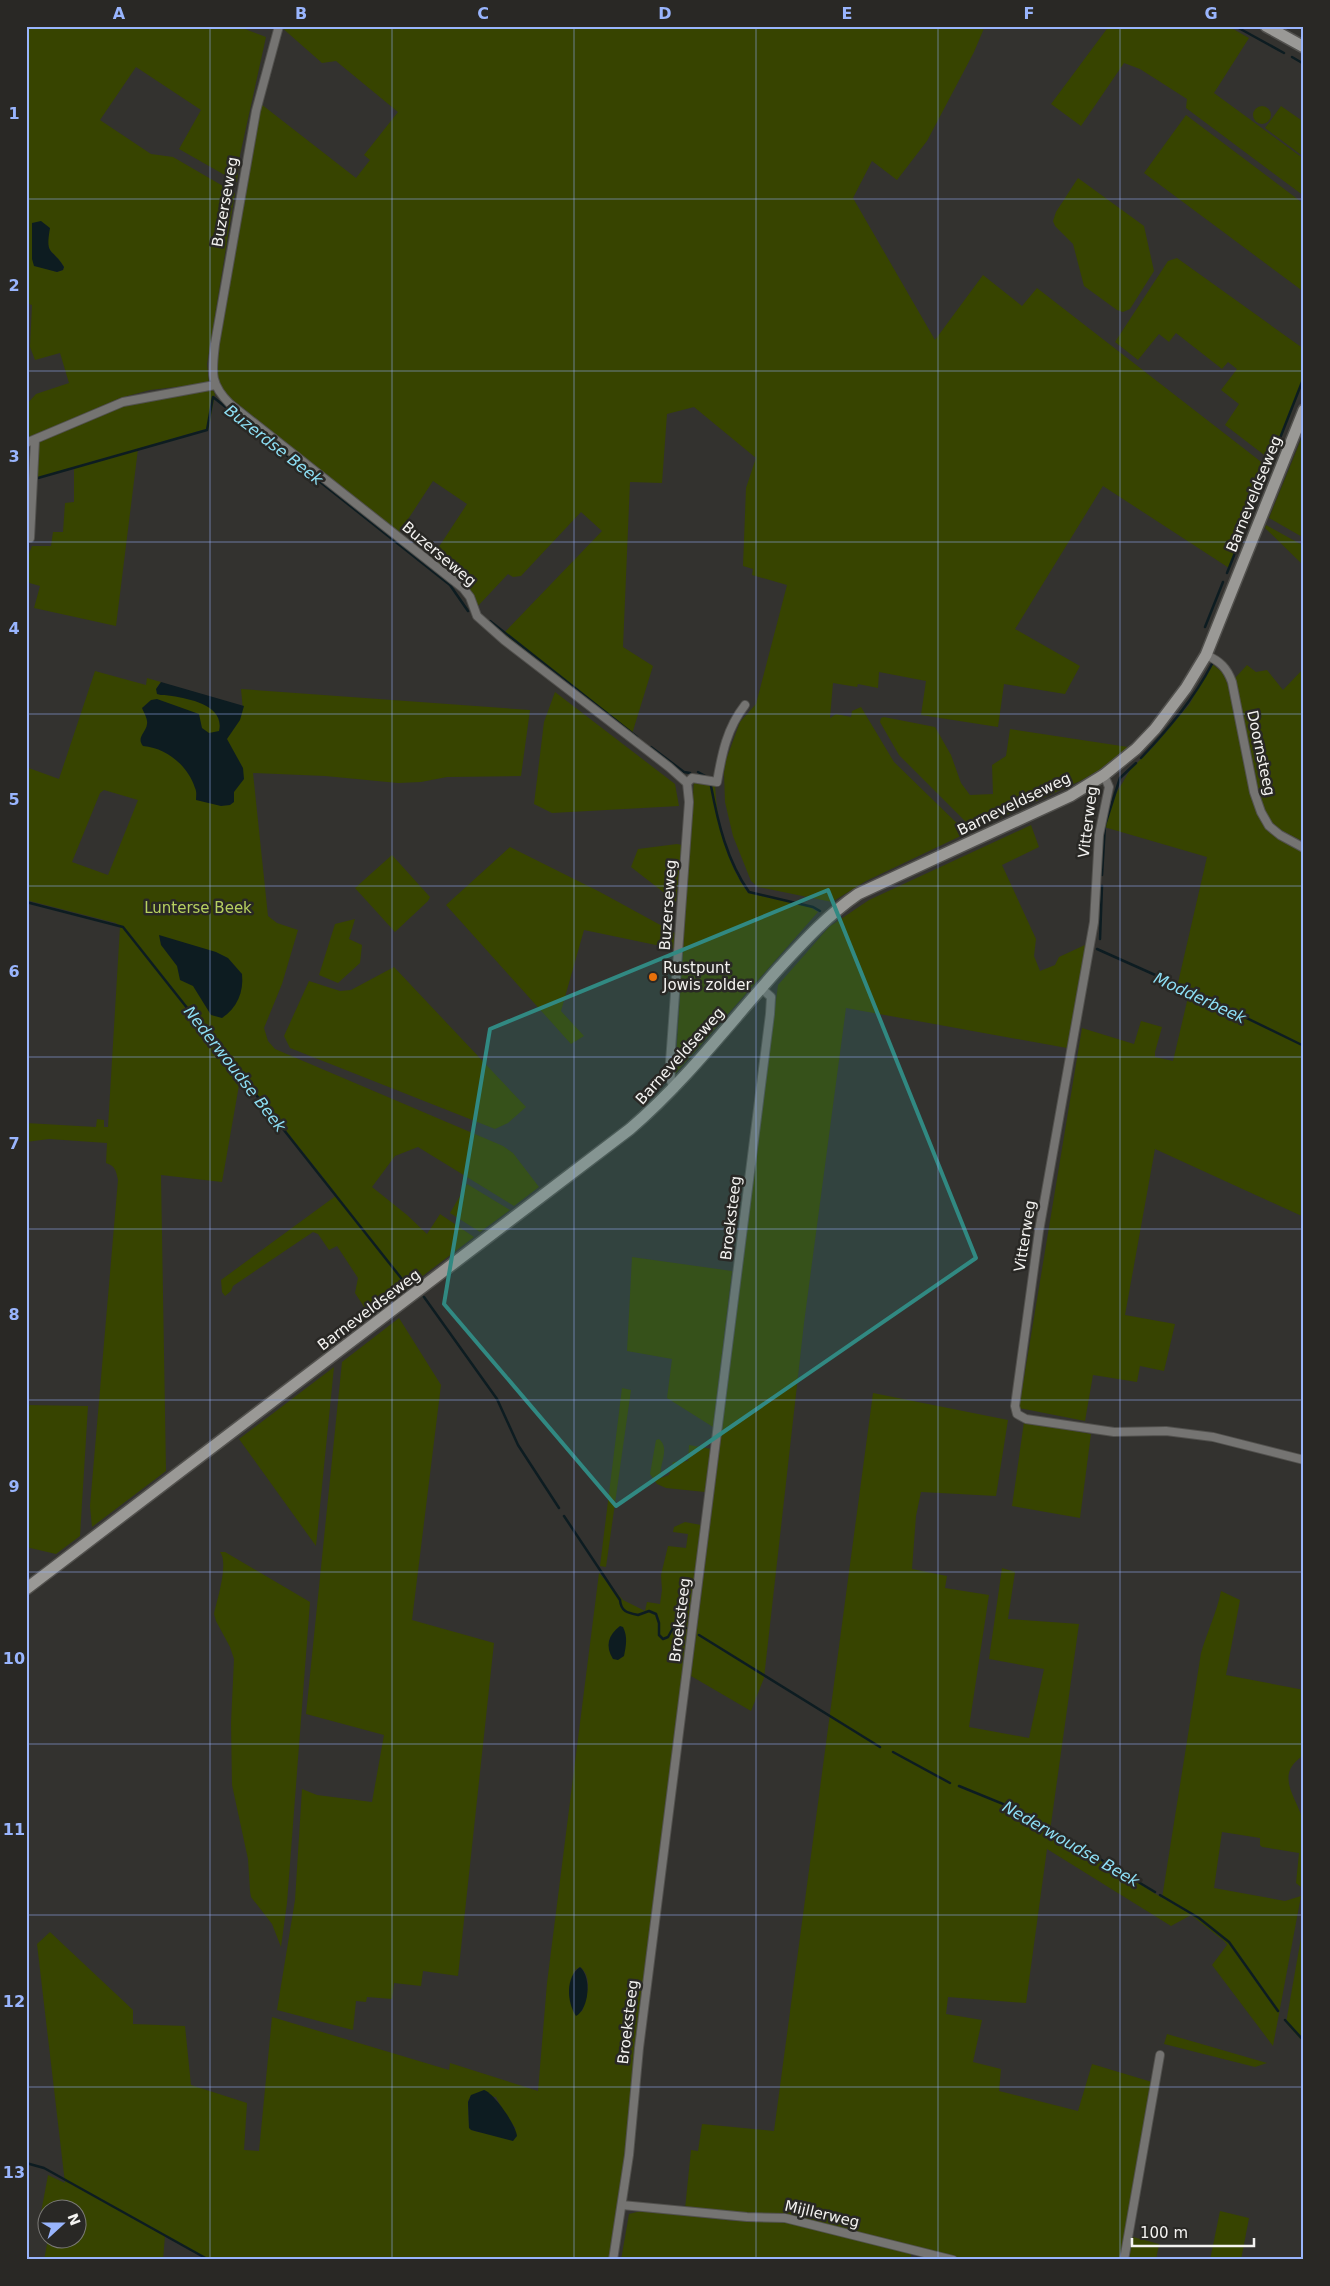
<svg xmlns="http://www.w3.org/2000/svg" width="1330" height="2286" font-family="'DejaVu Sans',sans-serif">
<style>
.green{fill:#374400;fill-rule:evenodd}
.water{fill:#0d1c21}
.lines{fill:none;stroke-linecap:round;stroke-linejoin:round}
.stream{stroke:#0d1c21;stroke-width:2.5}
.street-casing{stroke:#52514e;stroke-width:10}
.secondary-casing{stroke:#52514e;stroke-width:14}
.street{stroke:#757472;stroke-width:8}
.secondary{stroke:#9a9996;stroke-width:11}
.marked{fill:#318982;fill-opacity:0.2;stroke:#318982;stroke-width:4;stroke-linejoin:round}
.grid{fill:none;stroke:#99b5fd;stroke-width:1;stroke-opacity:0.55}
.food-dot{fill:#e8710a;stroke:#292825;stroke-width:2}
.labels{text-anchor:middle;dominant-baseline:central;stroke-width:5;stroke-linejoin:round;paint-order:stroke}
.street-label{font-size:15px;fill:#f4f3f1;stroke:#292825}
.park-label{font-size:15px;fill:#b7d160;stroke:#292825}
.poi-label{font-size:15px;fill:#f4f3f1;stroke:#292825;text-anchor:start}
.water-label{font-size:16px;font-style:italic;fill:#8ddff5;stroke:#292825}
.neatline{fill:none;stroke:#99b5fd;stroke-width:2}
.grid-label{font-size:16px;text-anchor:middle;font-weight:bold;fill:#99b5fd}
</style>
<rect width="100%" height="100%" fill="#33322f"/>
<g class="green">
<path d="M26 26H237L266 37 240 155 237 182 179 149 201 110 136 67 100 120 151 154 173 157 235 193 207 364 209 383 150 390 120 398 26 439V405L36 394 69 383 60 353 35 360 30 347 32 305 26 303ZM49 228C45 257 52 247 64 267L63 270 57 272 39 266Z"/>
<path d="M280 26H985L974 52 927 141 897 180 872 161 853 198 935 340 983 275 1022 306 1037 288 1269 468 1229 568 1103 486 1015 629 1080 666 1065 694 1004 684 998 727 921 715 926 681 879 672 878 688 858 684 857 687 833 683 830 718 836 714 851 717 852 711 861 707 894 762 967 833 866 881 832 902 758 887 751 881 733 836 725 802 724 773 726 760 740 722 756 704 787 585 752 575 753 569 743 566 746 488 756 458 694 407 667 414 662 483 630 482 623 647 653 666 632 734 503 634 602 531 581 512 521 576 513 577 508 574 477 607 431 559 467 504 433 481 399 533 224 393 214 372 247 173 261 104 356 178 370 160 364 155 398 112 336 61 322 63Z"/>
<path d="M1109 26H1228L1249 38 1214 93 1304 159V196L1186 108 1187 99 1140 69 1124 63 1081 126 1051 104Z"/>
<path d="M1281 106 1304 122V157L1265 128Z"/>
<circle cx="1262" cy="115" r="9"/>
<path d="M1186 115 1304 204V292L1144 173Z"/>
<path d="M1078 178 1144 226 1154 271 1130 309 1123 312 1117 310 1084 286 1073 244 1055 226 1053 221 1056 212Z"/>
<path d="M1177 258 1304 349V380L1272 461 1225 425 1239 404 1221 390 1237 369 1228 362 1222 369 1176 333 1169 342 1159 334 1138 360 1115 342 1168 261Z"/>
<path d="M213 390 215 394 209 428 138 449 116 626 34 608 40 586 26 582V561L32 546H51L53 532H63L65 503 74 502V467L36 479 38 443 114 407 133 402Z"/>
<path d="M1304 432V538L1269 518Z"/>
<path d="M1266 525 1304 546V566L1265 528Z"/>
<path d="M1212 664 1222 672 1228 685 1256 809C1268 834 1280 838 1304 851V1217L1155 1149 1125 1315 1175 1324 1164 1371 1140 1366 1137 1382 1093 1375 1085 1421 1019 1408 1082 1028 1134 1044 1141 1021 1162 1027 1155 1052V1057L1173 1061 1189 993 1177 987 1207 857 1104 827V825L1114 797 1130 770 1154 746 1189 705Z"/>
<path d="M1247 665 1256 672 1267 670 1283 690 1304 668V842L1279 829 1268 819 1262 807 1235 678Z"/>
<path d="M95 671 146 685 147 678 161 682 157 687 243 710 241 689 530 710 521 776 447 777 421 782 398 783 325 776 253 773 268 916 277 923 298 930 282 984 264 1028 268 1041 275 1049 503 1146 513 1153 539 1187 514 1206 418 1147 395 1156 372 1187 407 1215 427 1234 440 1214 474 1237 370 1316 355 1293 358 1278 337 1246 329 1250 318 1234 313 1232 233 1286 231 1291 225 1296 222 1292 221 1280 337 1195 241 1074 222 1182 161 1175 166 1471 92 1527 90 1506 118 1180C116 1170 115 1166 106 1163L107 1143 49 1139 26 1142V1123L96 1127 97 1119 104 1120V1127H108L120 927 116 923 26 900V767L59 779ZM104 790 138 800 108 875 72 862 100 793Z"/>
<path d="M555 692 675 784 679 806 552 813 534 804 544 722Z"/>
<path d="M884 717 935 727 951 755 961 783 970 795 993 794 992 765 1006 756 1010 729 1128 747 1099 770 1080 781 974 830 899 755 880 722 881 718Z"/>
<path d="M694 780 715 784C717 823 725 860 748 893L810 907 818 912 675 1074Z"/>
<path d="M1031 825 1039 847 1002 865 1036 939 1034 956 1040 971 1055 965 1059 957 1087 944 1067 1048 846 1008 804 1323 764 1678 751 1711 691 1676 778 985 829 927 869 900Z"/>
<path d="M677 844 682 845 676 902 631 867 638 849Z"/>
<path d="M510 847 600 892 675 933V949L584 930 561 1011 584 1036 571 1044 446 905Z"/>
<path d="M392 855 430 897 428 901 395 932 355 888Z"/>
<path d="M355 919 349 939 362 945 360 963 338 983 319 975 335 924Z"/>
<path d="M394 967 526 1107 508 1123 495 1129 290 1048 284 1036 309 981 340 991 351 990Z"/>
<path d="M467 1184 510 1210 480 1232 450 1213Z"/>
<path d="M632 1257 732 1271 713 1427 667 1398 672 1359 627 1351Z"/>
<path d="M399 1318 441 1385 412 1620 494 1643 458 1976 423 1971 421 1986 394 1983 392 1999 367 1997 366 2002 356 2001 353 2030 277 2010 295 1900 302 1789 317 1795 372 1802 384 1735 306 1714 342 1362Z"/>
<path d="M334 1367 316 1546 239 1439Z"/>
<path d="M622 1388 631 1390 606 1567 600 1566Z"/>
<path d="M873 1393 1008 1420 996 1496 921 1492 916 1516 912 1569 947 1576 945 1588 989 1595 969 1727 1029 1738 1044 1669 989 1659 1002 1568 1015 1572 1008 1619 1079 1624 1050 1831 1107 1863 1162 1898 1201 1653C1207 1632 1217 1612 1221 1591L1240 1600 1226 1675 1304 1690V1755C1271 1776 1300 1800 1304 1825 1306 1839 1305 1874 1302 1888L1296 1883 1299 1853 1262 1847 1260 1845V1838L1222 1832 1214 1888 1285 1901 1301 1896 1273 2046 1212 1965 1227 1945 1224 1941 1191 1915 1171 1926 1047 1849 1026 2003 948 1997 946 2014 982 2020 973 2062 1001 2069 999 2091 1078 2111 1092 2064 1152 2082 1120 2260H963L783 2213 764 2215 685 2209 691 2150 698 2151 702 2124 774 2131Z"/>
<path d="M26 1405 88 1406 80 1536 56 1554 26 1547Z"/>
<path d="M1024 1422 1091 1434 1080 1518 1012 1506Z"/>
<path d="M656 1440 659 1439C671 1449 658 1465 661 1478L669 1475 673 1462 688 1461 689 1445 711 1449 705 1492 666 1488 657 1484 650 1474Z"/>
<path d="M685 1522 701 1525 648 1946 626 2162 612 2260H209L165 2236 163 2260H44L48 2239 78 2238V2208H48L47 2226 44 2225 40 2218 48 2175 65 2183 37 1944 50 1932 133 2010V2024L185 2026 191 2085 247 2103 244 2150 259 2151 272 2017 449 2070 450 2063 538 2091 547 1983 599 1573 623 1600 645 1611 647 1602 660 1604 662 1590 661 1575 668 1546 686 1548 688 1534 673 1532 674 1527ZM580 1967C594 1978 586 1997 582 2012L569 1989 575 1970ZM471 2095 496 2097 504 2113 516 2129C503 2130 479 2138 469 2127L468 2102Z"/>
<path d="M220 1552H225L310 1602 287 1903 281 1947 272 1924 251 1897 250 1891 248 1859 232 1785 231 1723 234 1659 230 1647 216 1621 214 1614C217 1600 229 1563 220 1552Z"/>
<path d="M1304 1921V2043L1286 2023Z"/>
<path d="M1167 2034 1267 2063 1255 2067 1164 2044Z"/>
<path d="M641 2211 735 2221H791L912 2252 910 2260H621L629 2214Z"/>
<path d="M1220 2211 1249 2218 1241 2260H1210Z"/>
<path d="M1133 2237 1159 2244 1156 2260H1129Z"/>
</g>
<g class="water">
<path d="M41 221 50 228C45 257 52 247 64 267L63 270 57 272 34 266 32 259V223Z"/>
<path d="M161 682 244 706 240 720 227 739 243 768 244 779 234 792V802L230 805 221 806 196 800C196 796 197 792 195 788 188 766 167 748 143 746 136 737 146 733 147 724 148 719 144 713 142 708L151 700 157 699 199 714 202 728 209 733 219 731C225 706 191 699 172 696 167 695 162 696 157 694L156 689Z"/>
<path d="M159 935 216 952 228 958 242 974C244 992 237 1008 222 1018L211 1015 193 986 180 980 177 966 161 945Z"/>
<path d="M620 1626 623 1627C628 1637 626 1646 624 1656L618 1660 613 1659C605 1646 608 1635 620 1626Z"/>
<path d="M580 1967C592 1977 589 2009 576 2016 567 2003 565 1977 580 1967Z"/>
<path d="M484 2090C494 2093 516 2125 517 2136L513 2141 471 2130 469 2128 468 2102 471 2095Z"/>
</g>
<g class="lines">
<g class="stream">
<path d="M1235 26 1284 53"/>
<path d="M1292 57 1304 64"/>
<path d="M1273 456 1304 377"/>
<path d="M38 478 207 430 213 397 450 585 468 611"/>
<path d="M1227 573 1268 470"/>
<path d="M490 621 637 737"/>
<path d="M1205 627 1223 582"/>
<path d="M651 747 684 772 690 773"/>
<path d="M1141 758C1169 728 1193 700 1212 664"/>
<path d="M698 772 707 777"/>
<path d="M711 786C718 823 727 861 749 892L813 907 820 911"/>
<path d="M1102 875 1105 825 1120 778 1136 763"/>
<path d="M26 902 123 927 409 1288"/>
<path d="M1100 939 1102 886"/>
<path d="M1097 949 1191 991 1304 1046"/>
<path d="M424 1297 497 1399 518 1445 559 1508"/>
<path d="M564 1516 620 1600C621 1612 628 1613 638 1615L649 1611 656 1614 659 1623V1635L663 1639 668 1637 673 1628 681 1626 686 1628"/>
<path d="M699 1635 880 1747"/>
<path d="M893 1752 950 1783"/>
<path d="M959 1786 1018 1810 1155 1892"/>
<path d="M1160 1895 1199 1918 1229 1942 1278 2011"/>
<path d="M1285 2020 1304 2041"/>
<path d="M26 2163 44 2168 209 2260"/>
</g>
<g class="street-casing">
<g id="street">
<path d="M279 26 256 111 215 344C212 372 209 383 230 404L463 588 470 597 477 616 504 640 669 767 687 783 689 802 670 1062 671 1081 674 1089"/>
<path d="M26 443 123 402 215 385"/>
<path d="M30 538 35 440"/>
<path d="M1206 655C1220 661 1227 668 1232 682L1254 792 1261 812 1269 826 1280 835 1304 848"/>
<path d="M1104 775 1109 787 1099 835 1094 922 1039 1231 1015 1406 1017 1414 1026 1419 1114 1432 1166 1431 1213 1437 1304 1460"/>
<path d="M687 783 692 778 717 782C722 753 727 728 745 705"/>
<path d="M622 2205 747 2217 785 2218 953 2260"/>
<path d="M613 2260 629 2155 639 2048 770 1014 771 997 761 988"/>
<path d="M1124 2260 1160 2055"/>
</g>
</g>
<g class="secondary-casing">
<g id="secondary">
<path d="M1266 26 1304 47"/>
<path d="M26 1589 630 1129C686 1081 731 1021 780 967 805 940 828 915 858 894L1070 796 1104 775 1136 749 1155 729 1186 688 1206 655 1304 410"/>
</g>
</g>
<use href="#street" class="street"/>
<use href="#secondary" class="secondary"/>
</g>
<path class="marked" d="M828 890 976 1258 616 1506 444 1304 490 1029Z"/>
<path class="grid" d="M210 26V2260M392 26V2260M574 26V2260M756 26V2260M938 26V2260M1120 26V2260M26 199H1304M26 371H1304M26 542H1304M26 714H1304M26 886H1304M26 1057H1304M26 1229H1304M26 1400H1304M26 1572H1304M26 1744H1304M26 1915H1304M26 2087H1304"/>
<circle class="food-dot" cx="653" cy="977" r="5"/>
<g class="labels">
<g class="street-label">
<text transform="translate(225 202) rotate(-80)">Buzerseweg</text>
<text transform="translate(1254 494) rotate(-68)">Barneveldseweg</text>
<text transform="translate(439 554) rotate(40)">Buzerseweg</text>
<text transform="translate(1261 753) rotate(78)">Doornsteeg</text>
<text transform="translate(1014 804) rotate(-26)">Barneveldseweg</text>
<text transform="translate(1088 822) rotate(-83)">Vitterweg</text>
<text transform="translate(668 905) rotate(-86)">Buzerseweg</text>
<text transform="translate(680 1056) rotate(-48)">Barneveldseweg</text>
<text transform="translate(731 1218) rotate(-83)">Broeksteeg</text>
<text transform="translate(1025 1236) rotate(-81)">Vitterweg</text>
<text transform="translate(369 1310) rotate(-37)">Barneveldseweg</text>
<text transform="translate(680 1620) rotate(-83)">Broeksteeg</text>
<text transform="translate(628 2022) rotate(-83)">Broeksteeg</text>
<text transform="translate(822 2214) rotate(13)">Mijllerweg</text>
</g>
<g class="park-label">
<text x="198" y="908">Lunterse Beek</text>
</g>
<g class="poi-label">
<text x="663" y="968">Rustpunt<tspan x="663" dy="17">Jowis zolder</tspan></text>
</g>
<g class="water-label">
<text transform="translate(274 445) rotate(38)">Buzerdse Beek</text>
<text transform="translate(1200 998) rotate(25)">Modderbeek</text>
<text transform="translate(235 1069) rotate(52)">Nederwoudse Beek</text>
<text transform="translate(1071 1844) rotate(30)">Nederwoudse Beek</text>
</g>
</g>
<rect width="1330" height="2286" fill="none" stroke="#292825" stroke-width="55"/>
<g transform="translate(62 2224) rotate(69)"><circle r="24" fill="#292825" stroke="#7a7977"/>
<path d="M0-4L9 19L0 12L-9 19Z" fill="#99b5fd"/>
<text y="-8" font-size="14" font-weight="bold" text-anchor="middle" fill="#f4f3f1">N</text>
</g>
<path d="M1132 2238v8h122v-8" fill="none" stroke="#f4f3f1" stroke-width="2.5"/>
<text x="1140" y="2238" font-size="15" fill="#f4f3f1" stroke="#292825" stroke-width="4" paint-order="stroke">100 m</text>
<rect x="28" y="28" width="1274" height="2230" class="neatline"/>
<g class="grid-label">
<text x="119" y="19">A</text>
<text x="301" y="19">B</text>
<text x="483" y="19">C</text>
<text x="665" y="19">D</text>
<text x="847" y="19">E</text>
<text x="1029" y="19">F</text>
<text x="1211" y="19">G</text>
<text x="14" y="119">1</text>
<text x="14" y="291">2</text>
<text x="14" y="462">3</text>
<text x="14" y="634">4</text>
<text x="14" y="805">5</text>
<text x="14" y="977">6</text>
<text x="14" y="1149">7</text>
<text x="14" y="1320">8</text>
<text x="14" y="1492">9</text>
<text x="14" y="1664">10</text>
<text x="14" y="1835">11</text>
<text x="14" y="2007">12</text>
<text x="14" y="2178">13</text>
</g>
</svg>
